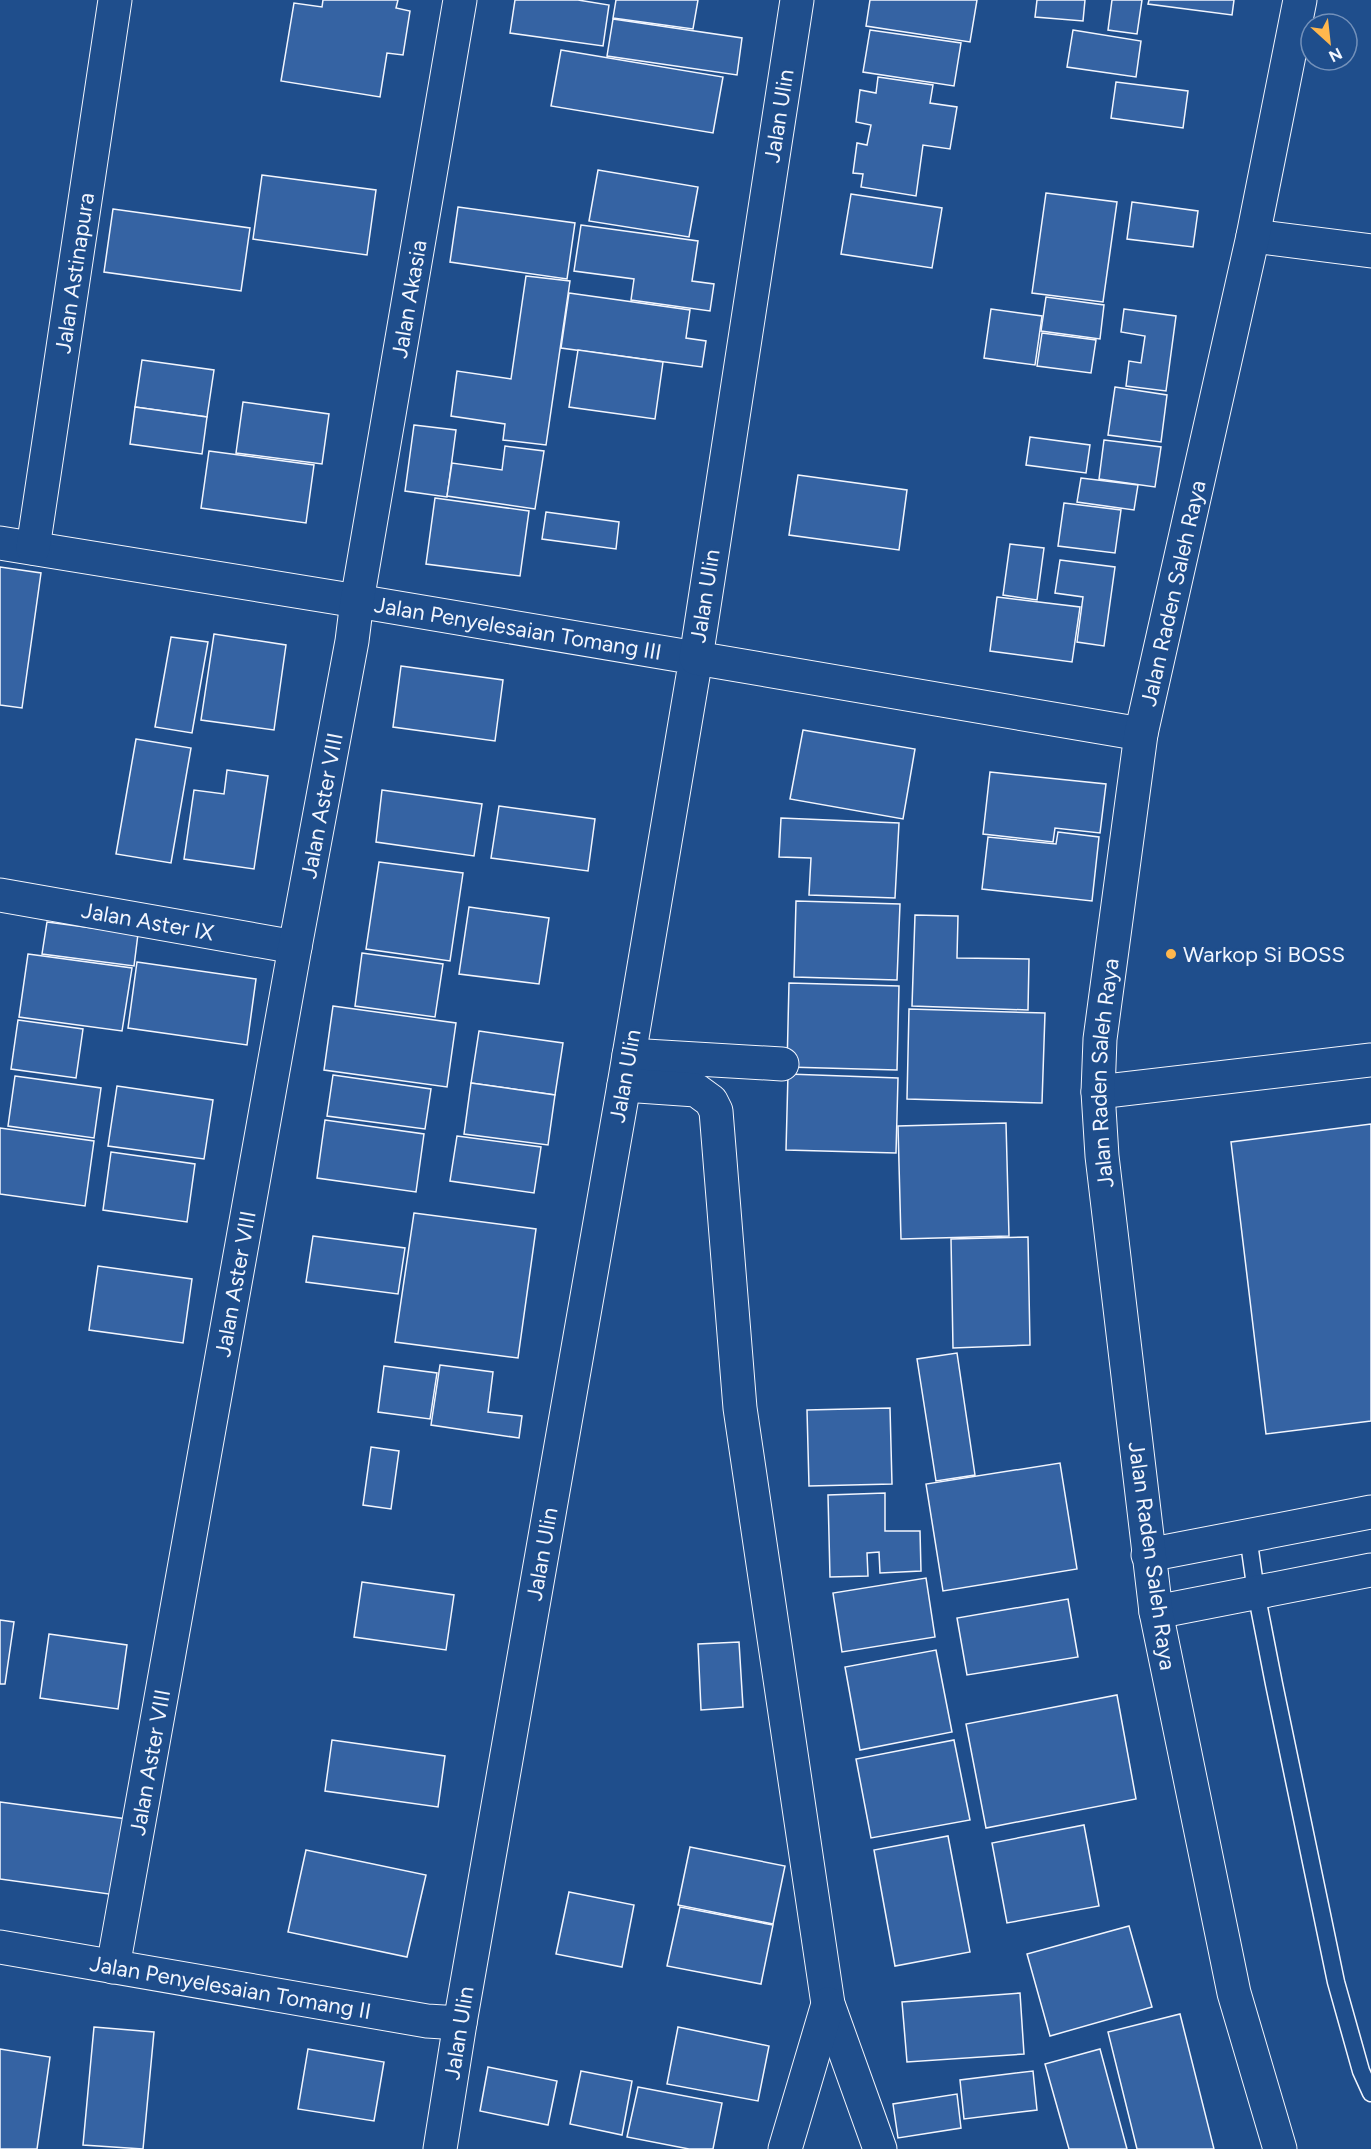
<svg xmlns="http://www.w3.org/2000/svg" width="1371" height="2149" font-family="Figtree,sans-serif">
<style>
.building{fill:#3563a3;stroke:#f2f6ff;stroke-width:1.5}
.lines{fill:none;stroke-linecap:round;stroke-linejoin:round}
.lane-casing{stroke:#f2f6ff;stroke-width:19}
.street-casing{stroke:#f2f6ff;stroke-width:35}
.secondary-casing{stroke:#f2f6ff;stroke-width:35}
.lane{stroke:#1f4e8c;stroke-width:16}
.street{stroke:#1f4e8c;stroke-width:33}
.secondary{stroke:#1f4e8c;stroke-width:33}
.poi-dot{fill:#ffb74d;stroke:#1f4e8c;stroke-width:2}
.labels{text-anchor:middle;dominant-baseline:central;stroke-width:4.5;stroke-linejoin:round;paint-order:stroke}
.street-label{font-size:22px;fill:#f2f6ff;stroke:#1f4e8c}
.poi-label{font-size:22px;fill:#f2f6ff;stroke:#1f4e8c;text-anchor:start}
</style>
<rect width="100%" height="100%" fill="#1f4e8c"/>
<g class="building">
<path d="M323 0H398L396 8 410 11 403 55 387 53 380 97 281 81 294 3 322 7Z"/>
<path d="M515 0H578L609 5 603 46 510 33Z"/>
<path d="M616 0H698L693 29 613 18Z"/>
<path d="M870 0H977L970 42 866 26Z"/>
<path d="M1037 0H1085L1083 21 1035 17Z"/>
<path d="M1112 0H1142L1137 34 1108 30Z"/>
<path d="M1149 0H1234L1232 15 1148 4Z"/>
<path d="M613 19 742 38 737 75 607 56Z"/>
<path d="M870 30 961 43 954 86 863 72Z"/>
<path d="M1073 30 1141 41 1136 77 1067 67Z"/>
<path d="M561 50 723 77 713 133 551 106Z"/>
<path d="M878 77 933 85 930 103 957 107 950 149 923 145 916 196 861 187 863 174 853 173 857 143 867 145 871 125 856 122 860 90 876 93Z"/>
<path d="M1116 82 1188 91 1183 128 1111 118Z"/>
<path d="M598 170 698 187 689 237 589 221Z"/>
<path d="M262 175 376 190 367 255 253 239Z"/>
<path d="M1046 193 1117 202 1103 302 1032 293Z"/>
<path d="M851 194 942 208 932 268 841 254Z"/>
<path d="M1132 202 1198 211 1193 247 1127 239Z"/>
<path d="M458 207 575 223 567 279 450 262Z"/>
<path d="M113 209 250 228 241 291 104 272Z"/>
<path d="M581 225 698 241 692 281 714 284 710 311 631 300 634 279 574 271Z"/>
<path d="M526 276 570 281 546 445 503 440 505 424 451 416 457 371 511 379Z"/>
<path d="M569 293 690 310 686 338 706 341 702 367 561 348Z"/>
<path d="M1046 297 1104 305 1100 339 1041 331Z"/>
<path d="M991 309 1042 316 1035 365 984 358Z"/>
<path d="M1124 309 1176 316 1166 391 1126 386 1129 361 1141 363 1145 336 1121 332Z"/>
<path d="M1042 333 1096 340 1091 373 1037 366Z"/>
<path d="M578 350 663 362 655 419 569 407Z"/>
<path d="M142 360 214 370 207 417 135 407Z"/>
<path d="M1115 387 1167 395 1161 442 1108 435Z"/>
<path d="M243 402 329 414 322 464 236 453Z"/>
<path d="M135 407 207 417 202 454 130 444Z"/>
<path d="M414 425 456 430 447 497 405 491Z"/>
<path d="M1030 437 1090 445 1086 473 1026 465Z"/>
<path d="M1104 440 1161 447 1155 487 1099 479Z"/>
<path d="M505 446 544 451 535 509 447 496 452 463 502 470Z"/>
<path d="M209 451 314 465 306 523 201 508Z"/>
<path d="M798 475 907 490 899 550 789 535Z"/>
<path d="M1081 478 1138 485 1134 510 1077 502Z"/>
<path d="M435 498 529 511 520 576 426 564Z"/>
<path d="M1064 503 1121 510 1115 553 1058 546Z"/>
<path d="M546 512 619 522 616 549 542 539Z"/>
<path d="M1010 544 1044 548 1037 600 1003 595Z"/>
<path d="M1060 560 1115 567 1104 646 1077 642 1083 597 1055 593Z"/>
<path d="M0 567 41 573 22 708 0 705Z"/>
<path d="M997 597 1080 607 1072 662 990 651Z"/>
<path d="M214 634 286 645 274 730 201 720Z"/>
<path d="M171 637 208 642 192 733 155 727Z"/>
<path d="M401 666 503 680 495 741 393 727Z"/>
<path d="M803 730 915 749 903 819 790 799Z"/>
<path d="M136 739 191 748 171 863 116 854Z"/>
<path d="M227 770 268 776 254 869 184 859 194 790 224 794Z"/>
<path d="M990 772 1106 784 1100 833 1055 828 1053 842 983 834Z"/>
<path d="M382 790 482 804 474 856 376 842Z"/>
<path d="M499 806 595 819 588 871 491 858Z"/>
<path d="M781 818 899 823 895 898 809 895 811 858 779 857Z"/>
<path d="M1058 832 1099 837 1092 901 982 889 988 837 1056 844Z"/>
<path d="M379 862 463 873 450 961 366 949Z"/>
<path d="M796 901 900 904 897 980 794 977Z"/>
<path d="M469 907 549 918 539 984 459 974Z"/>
<path d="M915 915 958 916 957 958 1029 959 1028 1010 912 1006Z"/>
<path d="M47 922 138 934 134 966 42 954Z"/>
<path d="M362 953 443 964 435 1017 355 1006Z"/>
<path d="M28 954 132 968 122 1031 19 1017Z"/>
<path d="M137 962 256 979 247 1045 128 1028Z"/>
<path d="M789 983 899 986 897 1070 787 1067Z"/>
<path d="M333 1006 456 1023 447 1087 324 1070Z"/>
<path d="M909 1009 1045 1013 1042 1103 907 1099Z"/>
<path d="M18 1020 83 1029 76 1078 11 1069Z"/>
<path d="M479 1031 563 1043 555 1095 471 1083Z"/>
<path d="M788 1074 898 1078 896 1153 786 1150Z"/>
<path d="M333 1075 431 1089 425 1129 327 1116Z"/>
<path d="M15 1076 101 1088 94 1138 8 1126Z"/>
<path d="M471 1083 555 1095 548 1145 464 1134Z"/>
<path d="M117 1086 213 1100 204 1159 108 1146Z"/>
<path d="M325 1120 424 1134 416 1192 317 1178Z"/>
<path d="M1006 1123 1009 1236 901 1239 898 1126Z"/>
<path d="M1371 1124V1421L1266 1434 1231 1142Z"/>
<path d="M0 1128 94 1141 85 1206 0 1194Z"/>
<path d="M457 1136 541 1147 534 1193 450 1181Z"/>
<path d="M111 1152 195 1164 187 1222 103 1210Z"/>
<path d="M414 1213 536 1229 518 1358 395 1342Z"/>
<path d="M313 1236 405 1248 398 1294 306 1282Z"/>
<path d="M1028 1237 1030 1345 953 1348 951 1239Z"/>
<path d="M98 1266 192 1279 183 1343 89 1330Z"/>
<path d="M957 1353 975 1475 936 1481 917 1359Z"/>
<path d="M440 1365 493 1372 488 1412 522 1416 519 1438 431 1425Z"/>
<path d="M384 1366 437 1373 430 1419 378 1412Z"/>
<path d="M890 1408 892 1484 809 1486 807 1410Z"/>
<path d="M371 1447 399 1451 391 1509 363 1505Z"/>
<path d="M1060 1463 1077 1569 943 1591 926 1484Z"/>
<path d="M885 1493V1531H920L921 1571 880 1573 879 1552 867 1553 868 1576 830 1577 828 1495Z"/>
<path d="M926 1578 935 1637 842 1652 833 1593Z"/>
<path d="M362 1582 454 1595 446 1650 354 1637Z"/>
<path d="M1068 1599 1078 1657 967 1675 957 1618Z"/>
<path d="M0 1620 14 1622 5 1684H0Z"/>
<path d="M49 1634 127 1645 118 1709 40 1698Z"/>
<path d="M739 1642 743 1707 701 1710 698 1644Z"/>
<path d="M936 1650 952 1732 860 1750 845 1667Z"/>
<path d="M1117 1695 1136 1799 986 1828 966 1724Z"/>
<path d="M332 1740 445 1756 438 1807 325 1791Z"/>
<path d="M954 1740 970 1820 871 1838 856 1759Z"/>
<path d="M0 1802 127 1819 116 1895 0 1879Z"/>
<path d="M1084 1825 1099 1906 1007 1923 992 1843Z"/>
<path d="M948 1836 970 1952 895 1966 874 1850Z"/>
<path d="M690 1847 785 1866 773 1924 678 1905Z"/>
<path d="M306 1850 426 1875 407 1957 288 1932Z"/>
<path d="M569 1892 634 1905 622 1967 556 1954Z"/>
<path d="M680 1907 773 1925 761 1984 667 1966Z"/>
<path d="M1129 1926 1152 2007 1050 2036 1027 1954Z"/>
<path d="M1020 1993 1024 2054 907 2062 902 2002Z"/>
<path d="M1180 2014 1214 2149H1137L1108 2032Z"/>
<path d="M94 2027 154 2032 143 2149 83 2145Z"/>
<path d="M678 2027 769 2046 758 2101 667 2084Z"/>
<path d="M0 2049 50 2057 37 2149H0Z"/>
<path d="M308 2049 384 2062 374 2121 298 2109Z"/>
<path d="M1100 2049 1127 2149H1069L1045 2064Z"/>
<path d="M488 2067 557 2081 548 2125 480 2111Z"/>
<path d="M581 2071 632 2081 622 2135 570 2124Z"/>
<path d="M1033 2071 1037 2110 964 2119 960 2080Z"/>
<path d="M638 2087 722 2103 713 2149H689L627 2137Z"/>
<path d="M957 2094 961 2128 898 2138 893 2104Z"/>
</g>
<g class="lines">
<g class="lane-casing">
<path id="lane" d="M1248 1536 1256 1592 1274 1684 1336 1982 1361 2071 1371 2093"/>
</g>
<g class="street-casing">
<g id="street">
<path d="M1253 236 1371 251"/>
<path id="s1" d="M0 543 357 601 696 658 624 1085 460 2023 440 2149"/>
<path id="s2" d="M33 548 115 0"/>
<path id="s3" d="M0 895 295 947"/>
<path d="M629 1055 782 1064"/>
<path d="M624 1085 696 1090 711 1101 716 1111 740 1408 828 2004 880 2149"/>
<path d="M1098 1092 1371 1060"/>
<path d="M1148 1555 1371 1512"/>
<path d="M1156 1612 1371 1570"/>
<path id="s4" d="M0 1947 427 2021 460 2023"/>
<path id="s5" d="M113 1967 295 947 352 641 357 601 460 0"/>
<path d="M785 2149 828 2004"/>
</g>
</g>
<g class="secondary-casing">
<g id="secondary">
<path d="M797 0 696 658 1141 734"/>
<path id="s6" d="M1280 2149 1234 1993 1156 1612 1102 1156 1098 1092 1100 1039 1141 734 1253 236 1300 0"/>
</g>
</g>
<use href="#lane" class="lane"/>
<use href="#street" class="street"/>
<use href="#secondary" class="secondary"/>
</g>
<circle class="poi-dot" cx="1171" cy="954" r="6"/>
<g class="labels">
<g class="street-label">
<text transform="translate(779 116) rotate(-81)">Jalan Ulin</text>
<text stroke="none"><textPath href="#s2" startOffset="278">Jalan Astinapura</textPath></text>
<text stroke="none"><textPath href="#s5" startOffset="1694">Jalan Akasia</textPath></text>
<text stroke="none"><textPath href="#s6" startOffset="1580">Jalan Raden Saleh Raya</textPath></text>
<text transform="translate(705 596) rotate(-81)">Jalan Ulin</text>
<text stroke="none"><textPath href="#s1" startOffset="525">Jalan Penyelesaian Tomang III</textPath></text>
<text stroke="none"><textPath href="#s5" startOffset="1180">Jalan Aster VIII</textPath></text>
<text stroke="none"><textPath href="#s3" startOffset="150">Jalan Aster IX</textPath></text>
<text stroke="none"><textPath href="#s6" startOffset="1094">Jalan Raden Saleh Raya</textPath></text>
<text transform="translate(625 1076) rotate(-80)">Jalan Ulin</text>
<text stroke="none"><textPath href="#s5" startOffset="694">Jalan Aster VIII</textPath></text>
<text transform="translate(542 1554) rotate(-80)">Jalan Ulin</text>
<text transform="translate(1152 1556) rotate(82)">Jalan Raden Saleh Raya</text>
<text stroke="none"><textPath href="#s5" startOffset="208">Jalan Aster VIII</textPath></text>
<text stroke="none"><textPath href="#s4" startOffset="234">Jalan Penyelesaian Tomang II</textPath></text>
<text transform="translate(459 2033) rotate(-81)">Jalan Ulin</text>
</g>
<g class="poi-label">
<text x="1183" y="954">Warkop Si BOSS</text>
</g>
</g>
<g transform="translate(1329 42) rotate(153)"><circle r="28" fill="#1f4e8c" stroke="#7391ba" stroke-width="1.5"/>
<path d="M0-4.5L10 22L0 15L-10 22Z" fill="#ffb74d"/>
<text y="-9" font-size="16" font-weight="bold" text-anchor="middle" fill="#f2f6ff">N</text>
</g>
</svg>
